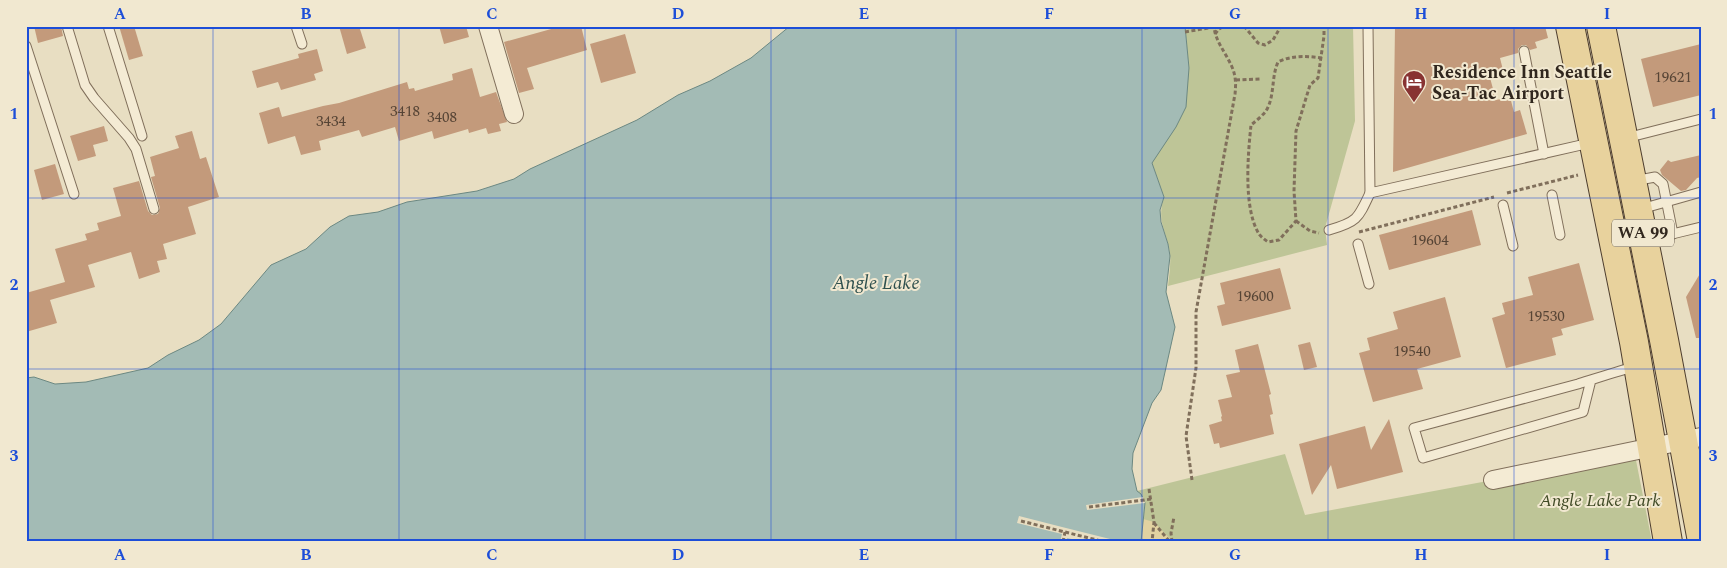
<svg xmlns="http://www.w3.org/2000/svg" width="1727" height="568" font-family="Spectral,serif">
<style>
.green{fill:#bec597}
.sand{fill:#e2d2a1}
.water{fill:#a3bbb5;stroke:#6c8882}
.pier{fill:#e8dec2}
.building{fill:#c39a7b}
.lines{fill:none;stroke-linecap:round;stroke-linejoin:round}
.service-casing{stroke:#806f5b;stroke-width:11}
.minor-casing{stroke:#806f5b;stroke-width:20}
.primary-casing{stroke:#4e3e2f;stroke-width:30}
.path{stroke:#806f5b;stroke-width:3;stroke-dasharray:4 2.5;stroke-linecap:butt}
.service{stroke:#f4ebd4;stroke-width:9}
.minor{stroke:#f4ebd4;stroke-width:18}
.primary{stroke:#e8d29d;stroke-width:28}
.grid{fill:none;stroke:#1d4ed8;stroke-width:1;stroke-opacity:0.55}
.labels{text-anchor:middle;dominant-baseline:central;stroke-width:4;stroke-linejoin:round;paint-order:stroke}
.number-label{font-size:15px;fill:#564435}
.shield{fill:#f1e8d0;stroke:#6b6153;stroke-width:1}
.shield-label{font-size:16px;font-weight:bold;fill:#31271e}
.poi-label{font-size:18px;font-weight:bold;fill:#31271e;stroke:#f1e8d0;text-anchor:start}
.park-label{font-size:18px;font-style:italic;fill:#414b26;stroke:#f1e8d0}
.water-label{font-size:19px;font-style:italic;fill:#2e504e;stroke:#f1e8d0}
.neatline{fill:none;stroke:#1d4ed8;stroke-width:2}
.grid-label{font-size:16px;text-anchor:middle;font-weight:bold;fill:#1d4ed8}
</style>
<rect width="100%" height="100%" fill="#e8dec2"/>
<g class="green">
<path d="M1185 26H1353L1355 121 1325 228 1327 245 1168 286C1169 276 1171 264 1170 254 1167 231 1156 222 1164 197L1152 163 1162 146 1189 68Z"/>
<path d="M1634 450 1652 542H1141L1145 503 1137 491 1285 454 1305 515 1493 480Z"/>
</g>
<path class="sand" d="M1143 519 1154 522 1172 541 1171 542H1141Z"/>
<path class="water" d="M790 26H1185L1189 68 1186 107 1176 127 1152 163 1164 197 1160 210 1161 222 1168 244 1170 256 1166 292 1175 327 1161 390 1152 403 1133 453 1132 469 1137 491 1141 494 1145 503 1141 542H26V378L34 377 55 384 86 382 148 368 168 355 199 340 221 324 271 265 306 249 330 227 349 216 378 212 407 202 477 191 514 179 530 169 637 120 678 95 710 81 751 58Z"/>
<g class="pier">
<path d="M1143 497 1145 503 1087 510 1086 505Z"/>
<path d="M1019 516 1062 527 1122 542H1085L1067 538 1066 542H1060L1062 534 1017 523Z"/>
</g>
<g class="building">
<path d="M34 26H61L63 36 38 43Z"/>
<path d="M119 26H134L143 56 129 60Z"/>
<path d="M339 26H359L366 48 347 54Z"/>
<path d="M439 26H466L469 37 444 44Z"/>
<path d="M562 26H581L587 50 527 68 534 89 519 93 504 42Z"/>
<path d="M1395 26H1545L1548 38 1535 42 1537 48 1530 50 1526 45H1522L1518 49V53L1500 58 1503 70 1489 74 1496 100 1510 97 1514 112 1520 110 1527 134 1393 172Z"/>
<path d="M625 34 636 73 601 83 590 44Z"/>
<path d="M1701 44V95L1653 107 1641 59Z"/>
<path d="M317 49 323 71 314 74 316 80 281 90 278 82 257 88 252 71 299 58 298 54Z"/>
<path d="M472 68 480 97 496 92 507 122 499 124 501 131 488 134 486 128 469 133 468 129 434 139 432 131 399 141 395 127 362 137 359 130 319 141 321 150 301 155 295 136 268 144 259 113 279 107 282 117 323 106 339 103 407 82 409 89 414 88 415 91 453 80 452 74Z"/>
<path d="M104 126 108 141 93 145 96 156 78 161 70 136Z"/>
<path d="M192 131 200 159 206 157 219 197 188 207 196 234 163 244 167 259 157 261 160 272 139 279 131 252 88 265 95 287 50 300 57 323 26 332V293L65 282 55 249 87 240 85 234 99 230 97 223 121 216 113 188 139 181 148 211 152 215 158 214 160 208 151 177 155 176 150 157 179 148 175 136Z"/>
<path d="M1701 155V177L1697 178 1686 190 1681 191 1662 175 1660 170 1668 160 1671 162Z"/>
<path d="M55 164 64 194 42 200 34 170Z"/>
<path d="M1472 210 1481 245 1389 270 1379 235Z"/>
<path d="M1579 263 1594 320 1561 329 1563 335 1552 338 1556 355 1506 368 1492 318 1505 314 1502 303 1533 295 1528 277Z"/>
<path d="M1280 268 1291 309 1222 326 1217 306 1225 304 1220 283Z"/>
<path d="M1701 272V338H1696L1686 297Z"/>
<path d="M1445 297 1461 357 1417 369 1423 389 1373 402 1359 353 1370 350 1367 338 1398 329 1393 312Z"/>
<path d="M1310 342 1317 367 1304 370 1298 345Z"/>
<path d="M1258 344 1271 394 1269 395 1273 414 1270 415 1274 434 1220 448 1219 443 1214 444 1209 425 1222 421 1221 417 1222 416 1218 400 1232 397 1226 375 1240 372 1235 350Z"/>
<path d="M1389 419 1403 472 1337 489 1331 465 1312 495 1299 444 1365 426 1371 450Z"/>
</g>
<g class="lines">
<g class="service-casing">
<g id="service">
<path d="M67 26 85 85 94 98 129 138 136 149 154 209"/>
<path d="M108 26 142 136"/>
<path d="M296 26 302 44"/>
<path d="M1368 26 1370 193 1590 143"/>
<path d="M26 46 74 194"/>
<path d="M1524 51 1544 154"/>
<path d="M1626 138 1701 119"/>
<path d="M1634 181 1655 177 1663 184 1673 234"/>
<path d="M1552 195 1560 235"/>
<path d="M1503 205 1513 246"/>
<path d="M1641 209 1701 192"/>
<path d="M1329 230C1357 222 1358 219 1370 193"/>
<path d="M1647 240 1701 227"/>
<path d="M1358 244 1369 284"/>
<path d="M1591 380 1583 412 1423 458 1414 428 1578 384C1597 378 1615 372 1634 367"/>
</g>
</g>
<g class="minor-casing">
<g id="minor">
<path d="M488 26 514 114"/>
<path d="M1493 480 1701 437"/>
</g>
</g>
<g class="primary-casing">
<g id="primary">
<path d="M1570 26 1634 342 1668 542"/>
<path d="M1601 26 1664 340 1701 536"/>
</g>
</g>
<g class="path">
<path d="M1244 26 1258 43 1265 45 1273 40 1281 26"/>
<path d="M1185 32 1214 27"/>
<path d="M1215 34 1219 29 1224 26"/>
<path d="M1322 58C1307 56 1292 55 1278 62 1271 78 1275 96 1266 111 1262 116 1256 121 1251 125 1248 154 1243 208 1259 234 1261 237 1264 239 1268 242L1279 240 1296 221 1294 191 1296 131 1310 85 1318 78 1324 36V26"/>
<path d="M1236 80 1260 79"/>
<path d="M1507 193 1578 175"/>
<path d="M1296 221 1310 231 1319 233"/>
<path d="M1359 232 1494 197"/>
<path d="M1192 480 1186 436 1196 368V312L1235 94C1236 85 1236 76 1232 67 1226 53 1215 41 1214 26"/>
<path d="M1149 489 1154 522 1152 542"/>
<path d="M1089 507 1152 499"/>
<path d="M1021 521 1105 542"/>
<path d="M1154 523 1170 542"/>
<path d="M1063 542 1065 532"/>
<path d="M1172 542 1171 533 1174 517"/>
</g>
<use href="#service" class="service"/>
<use href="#minor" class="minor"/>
<use href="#primary" class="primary"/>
</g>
<path class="grid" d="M213 26V542M399 26V542M585 26V542M771 26V542M956 26V542M1142 26V542M1328 26V542M1514 26V542M26 198H1701M26 369H1701"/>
<defs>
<g id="hotel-pin" transform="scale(1.25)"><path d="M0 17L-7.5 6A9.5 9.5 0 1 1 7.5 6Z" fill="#883332" stroke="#f1e8d0"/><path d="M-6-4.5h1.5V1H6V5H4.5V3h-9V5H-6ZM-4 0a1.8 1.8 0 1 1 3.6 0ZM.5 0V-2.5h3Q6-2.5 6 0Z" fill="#fff"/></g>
</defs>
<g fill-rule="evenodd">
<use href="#hotel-pin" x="1414" y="82"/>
</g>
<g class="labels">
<g class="number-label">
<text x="1673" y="77">19621</text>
<text x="405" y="111">3418</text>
<text x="442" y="117">3408</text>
<text x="331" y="121">3434</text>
<text x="1430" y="240">19604</text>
<text x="1255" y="296">19600</text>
<text x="1546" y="316">19530</text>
<text x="1412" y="351">19540</text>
</g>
<rect class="shield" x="1612" y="219.5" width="62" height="27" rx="4"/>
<g class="shield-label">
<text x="1643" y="233">WA 99</text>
</g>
<g class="poi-label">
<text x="1432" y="72">Residence Inn Seattle<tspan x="1432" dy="21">Sea-Tac Airport</tspan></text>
</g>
<g class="park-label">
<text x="1600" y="500">Angle Lake Park</text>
</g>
<g class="water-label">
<text x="876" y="283">Angle Lake</text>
</g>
</g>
<rect width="1727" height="568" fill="none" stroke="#f1e8d0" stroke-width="55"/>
<rect x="28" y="28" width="1672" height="512" class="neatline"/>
<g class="grid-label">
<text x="120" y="19">A</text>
<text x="306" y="19">B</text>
<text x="492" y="19">C</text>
<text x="678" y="19">D</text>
<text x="864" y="19">E</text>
<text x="1049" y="19">F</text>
<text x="1235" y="19">G</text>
<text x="1421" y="19">H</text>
<text x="1607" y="19">I</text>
<text x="14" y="119">1</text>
<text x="1713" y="119">1</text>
<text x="14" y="290">2</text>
<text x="1713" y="290">2</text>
<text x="14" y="461">3</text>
<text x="1713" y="461">3</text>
<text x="120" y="560">A</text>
<text x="306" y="560">B</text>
<text x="492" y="560">C</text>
<text x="678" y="560">D</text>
<text x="864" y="560">E</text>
<text x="1049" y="560">F</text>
<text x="1235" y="560">G</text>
<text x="1421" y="560">H</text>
<text x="1607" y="560">I</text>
</g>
</svg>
